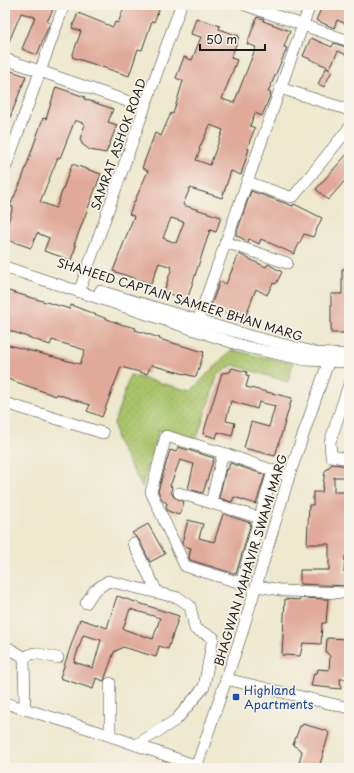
<svg xmlns="http://www.w3.org/2000/svg" width="354" height="773" font-family="'Playpen Sans',sans-serif">
<style>
.park{fill:url(#park-dots);stroke:#627042}
.building{fill:#e0a99a;fill-rule:evenodd}
.lines{fill:none;stroke-linecap:round;stroke-linejoin:round}
.minor-casing{stroke:#3b3b37;stroke-width:12}
.minor{stroke:#fff;stroke-width:11}
.transit-dot{fill:#1a4fb4;stroke:#f7f3e8;stroke-width:1.5}
.labels{text-anchor:middle;dominant-baseline:central;stroke-width:3.5;stroke-linejoin:round;paint-order:stroke}
.street-label{font-size:12px;fill:#1c1c1c;stroke:#f7f3e8}
.transit-label{font-size:12px;fill:#164399;stroke:#f7f3e8;text-anchor:start}
</style>
<defs>
<pattern id="park-dots" width="8" height="8" patternUnits="userSpaceOnUse"><rect width="8" height="8" fill="#a9c369"/><path d="M2 2h.1M6 6h.1" fill="none" stroke="#91a75a" stroke-width="1.8" stroke-linecap="round"/></pattern>
</defs>
<rect width="100%" height="100%" fill="#f7f3e8"/>
<filter id="ink" filterUnits="userSpaceOnUse"><feTurbulence type="fractalNoise" baseFrequency=".025" numOctaves="2"/><feDisplacementMap in="SourceGraphic" scale="8" xChannelSelector="R" yChannelSelector="G"/><feConvolveMatrix kernelMatrix="1 2 1 2 8 2 1 2 1" color-interpolation-filters="sRGB"/></filter>
<filter id="wash" filterUnits="userSpaceOnUse"><feTurbulence type="fractalNoise" baseFrequency=".012" numOctaves="4" result="noise"/><feDisplacementMap in="SourceGraphic" scale="16" xChannelSelector="R" yChannelSelector="G"/><feGaussianBlur stdDeviation="0.9" result="paint"/><feColorMatrix in="noise" values="0 0 0 0 0 0 0 0 0 0 0 0 0 0 0 0 0 1.4 0 .05"/><feComposite in="paint" operator="in"/></filter>
<g filter="url(#wash)">
<rect width="100%" height="100%" fill="#ede8ce"/>
<path class="park" d="M231 350 293 363 288 382 233 365 218 374 196 441 159 430 142 487 117 441 114 423 130 375 191 391Z"/>
<g id="blocks">
<g class="building">
<path d="M5 5H55L47 22 50 23 37 55 22 49 35 17 21 13 5 51Z"/>
<path d="M125 5H161L154 22 152 21 142 50 138 49 129 76 72 57 81 31 72 28 78 13 113 27 115 22 118 23Z"/>
<path d="M323 5H349V25L337 20 334 28 316 20Z"/>
<path d="M257 17 264 19 263 21 290 31 284 47 287 48 268 92 271 93 262 116 255 113 250 126 255 128 247 148 249 149 241 175 231 171 222 198 190 188 183 205 221 217 216 232 210 230 187 300 164 292 172 267 159 263 151 284 113 271 134 216 129 214 148 171 142 168 155 133 161 136 171 113 173 114 183 81 176 78 184 57 192 60 201 37 191 34 196 18 220 26 219 29 239 36 231 58 237 60 222 99 234 103 256 47 247 44ZM210 125 223 130 210 165 196 160 200 150 199 149ZM171 218 184 222 176 243 163 238Z"/>
<path d="M311 38 332 47 334 43 349 48V56L338 51 330 68 303 56Z"/>
<path d="M326 68 332 71 324 87 318 84Z"/>
<path d="M5 69 26 76 6 128H5Z"/>
<path d="M56 87 85 97 84 99 113 109 108 122 117 125 106 153 90 150 82 144 80 139 85 124 75 120 60 158 58 157 40 202 56 208 72 164 101 174 74 245 76 246 71 260 44 251 49 238 37 233 31 248 5 239V232L13 207 10 206 22 179 43 118 46 119Z"/>
<path d="M349 152V176L328 200 316 189Z"/>
<path d="M251 191 293 206 294 204 322 218 313 237 304 234 294 254 261 239 259 244 249 239 248 242 236 235Z"/>
<path d="M239 254 266 267 268 264 282 272 276 284 273 283 267 295 256 289 244 320 233 316V317L211 305 220 281 226 284Z"/>
<path d="M342 269H349V333H331V294H342Z"/>
<path d="M5 290 70 309 71 305 120 324 136 328 135 330 160 338 159 339 204 352 196 377 151 365 147 374 121 367 102 417 87 411 90 405 57 394 56 396 5 378V344L80 364 85 350 52 340 50 345 5 329Z"/>
<path d="M232 368 247 372 246 375 249 376 246 387 292 398 275 456 244 448 251 422 269 427 275 406 259 402 257 409 231 401 226 421 235 423 232 436 218 432 216 438 203 434 222 373 230 372Z"/>
<path d="M178 447 214 458 203 493 188 489 194 464 180 460 170 486 172 487 171 492 174 497 184 502 179 515 168 511 166 507 167 503 163 501 158 491 170 450 176 452Z"/>
<path d="M230 463 265 475 256 504 234 497 232 502 219 498 226 469 228 470Z"/>
<path d="M332 464 349 466V477H334V492H349V556H345L344 572H349V586L300 584V570H329V544H307L309 505H313V492H322L325 471Z"/>
<path d="M223 514 251 523 236 574 190 560 189 557 191 548 184 546 182 543 188 520 203 524 199 538 214 542Z"/>
<path d="M148 524 165 554 150 562 139 540 132 533Z"/>
<path d="M117 596 179 616 168 649 159 646 156 657 123 647 114 652 105 678 104 681 96 678 93 689 60 678 80 619 107 628ZM130 609 160 618 153 639 123 629ZM83 635 101 640 93 668 74 662Z"/>
<path d="M300 598 328 599 326 623H322L321 644 303 643 300 656 282 655 285 599 300 600Z"/>
<path d="M327 638 349 639V679H340L341 689 311 686 314 673H317L318 669 329 670 330 656 326 652Z"/>
<path d="M303 724 327 731 329 733 319 768H298L302 751 293 745 300 726H302Z"/>
</g>
</g>
</g>
<g filter="url(#ink)">
<use href="#blocks" fill-opacity="0" stroke="#3b3b37" stroke-width="1"/>
<g class="lines">
<g class="minor-casing">
<g id="minor">
<path d="M245 5 349 41"/>
<path d="M5 59 144 107"/>
<path d="M280 88 349 110"/>
<path d="M5 169 64 5"/>
<path d="M247 182 290 197 294 196 349 128"/>
<path d="M225 242 287 263"/>
<path d="M5 267 246 347 306 360 349 362"/>
<path d="M100 291 250 336 298 348 316 353 349 355"/>
<path d="M79 292 181 5"/>
<path d="M196 326 310 5"/>
<path d="M349 384 330 442 331 456 349 459"/>
<path d="M5 403 103 433"/>
<path d="M273 471 241 583 185 566 151 492 166 436 223 453 289 476"/>
<path d="M179 493 260 518"/>
<path d="M211 503 223 453"/>
<path d="M133 543 157 592"/>
<path d="M257 586 286 591 349 593"/>
<path d="M86 603 94 591 108 581 179 598 190 606 195 629 213 637 204 687 176 720 136 745"/>
<path d="M5 646 24 657"/>
<path d="M226 679 349 708"/>
<path d="M110 683V736"/>
<path d="M5 703 96 731 197 766"/>
<path d="M25 708 24 657 34 653 58 658"/>
<path d="M196 768 240 639 290 473 331 354"/>
</g>
</g>
<use href="#minor" class="minor"/>
</g>
</g>
<rect class="transit-dot" x="232" y="693" width="8" height="8" rx="2"/>
<g class="labels">
<g class="street-label">
<text transform="translate(118 144) rotate(-70)">SAMRAT ASHOK ROAD</text>
<text transform="translate(180 299) rotate(17)">SHAHEED CAPTAIN SAMEER BHAN MARG</text>
<text transform="translate(250 560) rotate(-73)">BHAGWAN MAHAVIR SWAMI MARG</text>
</g>
<g class="transit-label">
<text x="244" y="690">Highland<tspan x="244" dy="14">Apartments</tspan></text>
</g>
</g>
<rect width="354" height="773" fill="none" stroke="#f7f3e8" stroke-width="20"/>
<path d="M200 44v6h65v-6" fill="none" stroke="#1c1c1c" stroke-width="2"/>
<text x="206" y="44" font-size="12" fill="#1c1c1c" stroke="#f7f3e8" stroke-width="3" paint-order="stroke">50 m</text>
</svg>
